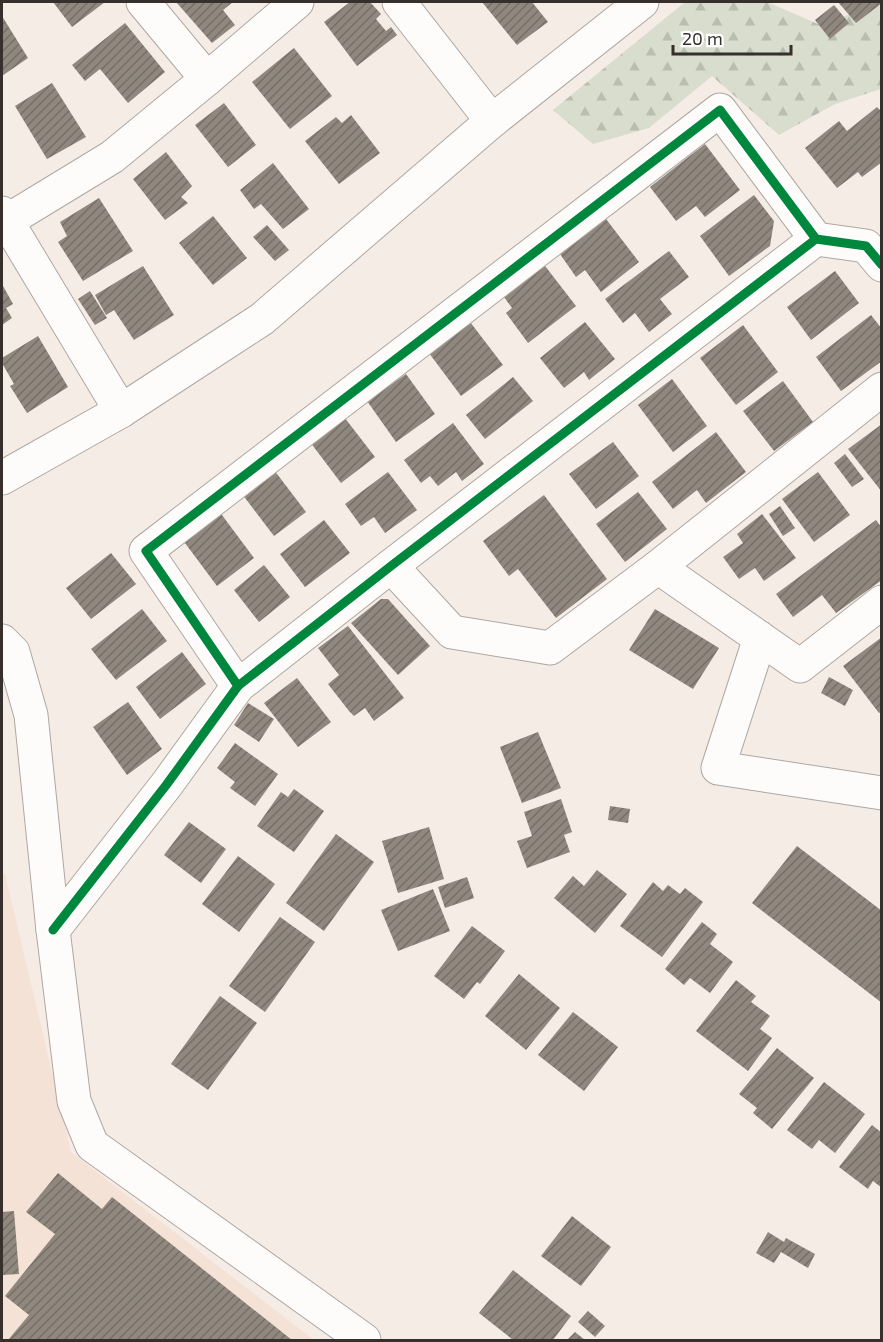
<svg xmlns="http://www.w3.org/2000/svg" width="883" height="1342" font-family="'Exo 2',sans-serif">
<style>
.built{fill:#f5e2d6}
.forest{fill:url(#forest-firs)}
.building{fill:url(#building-hatch)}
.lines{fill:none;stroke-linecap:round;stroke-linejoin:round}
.street-casing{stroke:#aea7a2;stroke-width:35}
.secondary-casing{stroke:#aea7a2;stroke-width:35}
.street{stroke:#fefcfb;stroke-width:33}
.secondary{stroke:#fefcfb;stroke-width:33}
.cycleway-casing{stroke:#fff;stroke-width:13}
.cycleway{stroke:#00873e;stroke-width:9}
</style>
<defs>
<pattern id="forest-firs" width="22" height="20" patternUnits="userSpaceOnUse" patternTransform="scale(1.5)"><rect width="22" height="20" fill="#d8ddcd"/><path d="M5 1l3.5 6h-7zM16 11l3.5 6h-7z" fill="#babeb0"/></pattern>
<pattern id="building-hatch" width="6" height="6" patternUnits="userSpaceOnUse" patternTransform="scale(1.5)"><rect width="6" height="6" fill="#90877e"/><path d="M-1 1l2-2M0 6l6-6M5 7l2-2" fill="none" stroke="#766f67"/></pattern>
</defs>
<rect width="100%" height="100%" fill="#f6ece6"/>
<path class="built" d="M2 874H5L71 1152 314 1340H2Z"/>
<path class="forest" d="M685 2H767L818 24 881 5V89L835 104 779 135 712 76 649 128 593 144 553 110Z"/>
<g class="building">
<path d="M53 2H105L72 27Z"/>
<path d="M176 2H233L223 10 235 25 212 43Z"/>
<path d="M350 2H370L381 14 376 19 386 31 391 27 397 35 357 66 324 22Z"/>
<path d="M482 2H532L548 22 517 45Z"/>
<path d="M838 2H882V3L856 23Z"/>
<path d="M834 5 849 23 830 39 815 20Z"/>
<path d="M2 16 28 58 2 76Z"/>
<path d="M125 23 165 72 128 103 100 69 85 81 72 65Z"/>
<path d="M294 48 332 96 290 129 252 82Z"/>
<path d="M52 83 86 137 47 159 15 106Z"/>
<path d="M224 103 256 145 228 167 195 125Z"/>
<path d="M877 107 882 112V162L862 177 858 172 837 188 805 148 839 121 847 131Z"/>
<path d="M351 115 380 153 339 184 305 141 336 117 342 123Z"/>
<path d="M705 144 740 190 705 217 696 206 676 221 650 187Z"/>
<path d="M166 152 192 186 181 197 188 203 165 220 133 179Z"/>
<path d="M273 163 309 209 283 229 261 204 254 209 240 190Z"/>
<path d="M754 195 774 221 770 246 729 276 700 236Z"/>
<path d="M99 198 133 251 83 281 58 242 67 236 60 222Z"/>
<path d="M213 216 247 258 213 285 179 243Z"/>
<path d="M606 219 639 262 601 292 585 270 576 277 560 254Z"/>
<path d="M267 225 289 250 275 261 253 237Z"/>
<path d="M669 251 689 277 660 299 672 314 649 332 635 313 623 323 605 299Z"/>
<path d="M542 262 576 306 528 343 506 313 512 308 501 293Z"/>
<path d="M143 266 174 315 134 340 114 310 106 315 95 295Z"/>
<path d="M835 271 859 303 811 340 787 307Z"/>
<path d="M2 284 13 304 6 308 12 318 2 325Z"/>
<path d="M90 291 107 318 95 325 78 299Z"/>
<path d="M871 315 882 329V361L841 391 816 357Z"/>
<path d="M467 318 503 365 461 396 426 349Z"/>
<path d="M585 322 615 359 589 380 584 372 564 388 540 358Z"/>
<path d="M743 325 778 372 736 405 700 358Z"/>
<path d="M38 336 68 387 27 413 10 386 14 384 2 363V358Z"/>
<path d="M406 374 435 414 396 442 367 401Z"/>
<path d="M513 377 533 401 485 439 466 415Z"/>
<path d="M672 379 707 426 673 452 638 405Z"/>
<path d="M783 381 813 422 774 451 743 411Z"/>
<path d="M341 413 375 457 341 483 307 438Z"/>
<path d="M453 423 484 464 462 481 456 472 438 486 430 476 421 483 404 460Z"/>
<path d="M882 424V492L848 449Z"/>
<path d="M716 432 746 472 706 503 697 490 673 509 652 482Z"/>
<path d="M613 442 639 476 596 509 569 474Z"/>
<path d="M845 454 864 479 852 487 834 463Z"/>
<path d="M271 466 306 512 274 536 239 490Z"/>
<path d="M388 472 417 510 385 533 374 517 361 526 345 504Z"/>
<path d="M818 472 850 515 814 542 782 499Z"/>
<path d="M638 492 667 529 625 562 596 524Z"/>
<path d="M544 495 607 579 556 618 518 569 509 576 483 541Z"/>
<path d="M780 506 795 528 783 536 769 514Z"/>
<path d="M216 507 254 558 217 586 179 535Z"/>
<path d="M762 514 796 558 764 581 755 568 739 579 723 557 743 543 737 534Z"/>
<path d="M324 520 350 553 305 587 280 554Z"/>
<path d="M876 520 882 528V580L836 613 822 595 793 617 776 594Z"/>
<path d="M111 553 136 584 91 619 66 588Z"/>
<path d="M264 565 290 597 259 622 234 590Z"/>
<path d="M381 599H388L430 646 398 675 351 623Z"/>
<path d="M142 609 167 641 116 680 91 649Z"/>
<path d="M655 609 719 648 693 689 629 650Z"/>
<path d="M348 626 404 698 374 721 365 708 354 716 349 711 328 684 339 675 318 648Z"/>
<path d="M882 637V711L879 713 843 666Z"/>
<path d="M182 652 206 684 160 719 136 687Z"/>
<path d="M829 677 853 690 845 706 821 693Z"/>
<path d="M297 678 331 722 298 747 264 703Z"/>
<path d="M128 702 162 749 127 775 93 727Z"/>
<path d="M248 703 274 719 259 742 234 725Z"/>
<path d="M538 732 561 788 522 803 500 747Z"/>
<path d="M235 743 278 774 255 806 230 788 235 782 217 768Z"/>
<path d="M294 789 324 811 294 852 257 826 281 792 288 797Z"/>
<path d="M561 799 572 832 564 835 570 852 527 868 517 841 532 836 524 812Z"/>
<path d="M610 806 630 809 628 823 608 820Z"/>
<path d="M189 822 226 849 201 883 164 855Z"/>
<path d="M429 827 444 879 398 893 382 841Z"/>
<path d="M336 834 374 862 324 931 286 903Z"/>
<path d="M797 846 882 911V1003L752 903Z"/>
<path d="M238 856 275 884 239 932 202 904Z"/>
<path d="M597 870 627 894 595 933 554 898 573 876 584 886Z"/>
<path d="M467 877 474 898 445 908 438 887Z"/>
<path d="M653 882 663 891 668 885 680 894 685 888 703 902 662 957 620 926Z"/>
<path d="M433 889 450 931 398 951 381 910Z"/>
<path d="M280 917 315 942 265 1012 229 986Z"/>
<path d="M702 922 717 934 710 944 733 962 710 993 690 978 684 985 665 969Z"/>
<path d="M472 926 505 951 480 984 477 982 464 999 434 976Z"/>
<path d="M519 974 560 1008 526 1050 485 1016Z"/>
<path d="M736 980 756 996 751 1002 770 1016 760 1029 772 1038 748 1071 696 1031Z"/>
<path d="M220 996 257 1023 208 1090 171 1064Z"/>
<path d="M573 1012 618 1047 584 1091 538 1055Z"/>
<path d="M777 1048 814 1078 772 1129 753 1113 757 1108 739 1094Z"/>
<path d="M824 1082 865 1114 835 1153 819 1140 812 1149 787 1130Z"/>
<path d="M872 1125 882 1133V1188L873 1181 868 1189 839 1167Z"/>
<path d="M58 1173 102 1209 112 1197 292 1340H8L29 1315 5 1296 55 1234 26 1212Z"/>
<path d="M14 1211 19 1274 2 1275V1212Z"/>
<path d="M572 1216 611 1247 581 1286 541 1256Z"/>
<path d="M768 1232 784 1242 786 1238 815 1254 808 1268 781 1252 774 1263 756 1253Z"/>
<path d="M513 1270 571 1316 553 1340H513L479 1313Z"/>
<path d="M588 1311 605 1326 595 1337 578 1322Z"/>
<path d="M575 1332 585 1340H567Z"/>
</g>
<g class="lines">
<g class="street-casing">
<g id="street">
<path d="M143 2 207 79"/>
<path d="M399 2 492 121"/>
<path d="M2 213 121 411"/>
<path d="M2 224 112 157 207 79 297 2"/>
<path d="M391 566 452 632 550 648 658 567 882 389"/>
<path d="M658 567 800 666 882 602"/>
<path d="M760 638 718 768 882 793"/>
<path d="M2 641 13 652 31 715 53 930 74 1101 92 1145 364 1340"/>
<path d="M238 686 146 551 720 110 816 239"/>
<path d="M53 930 167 784 238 686 391 566 816 239 866 246 882 265"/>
</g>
</g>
<g class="secondary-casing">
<path id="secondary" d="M2 478 121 411 262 319 492 121 642 2"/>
</g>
<use href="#street" class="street"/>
<use href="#secondary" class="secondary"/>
<g class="cycleway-casing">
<g id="cycleway">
<path d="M238 686 146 551 720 110 816 239"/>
<path d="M53 930 167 784 238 686 391 566 816 239 866 246 882 265"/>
</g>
</g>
<use href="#cycleway" class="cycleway"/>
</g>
<rect width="883" height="1342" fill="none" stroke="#362f2b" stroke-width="6"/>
<path d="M673 45v9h118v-9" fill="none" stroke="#362f2b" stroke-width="3"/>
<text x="682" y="45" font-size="18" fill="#362f2b" stroke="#ffffff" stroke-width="4.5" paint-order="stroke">20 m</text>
</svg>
